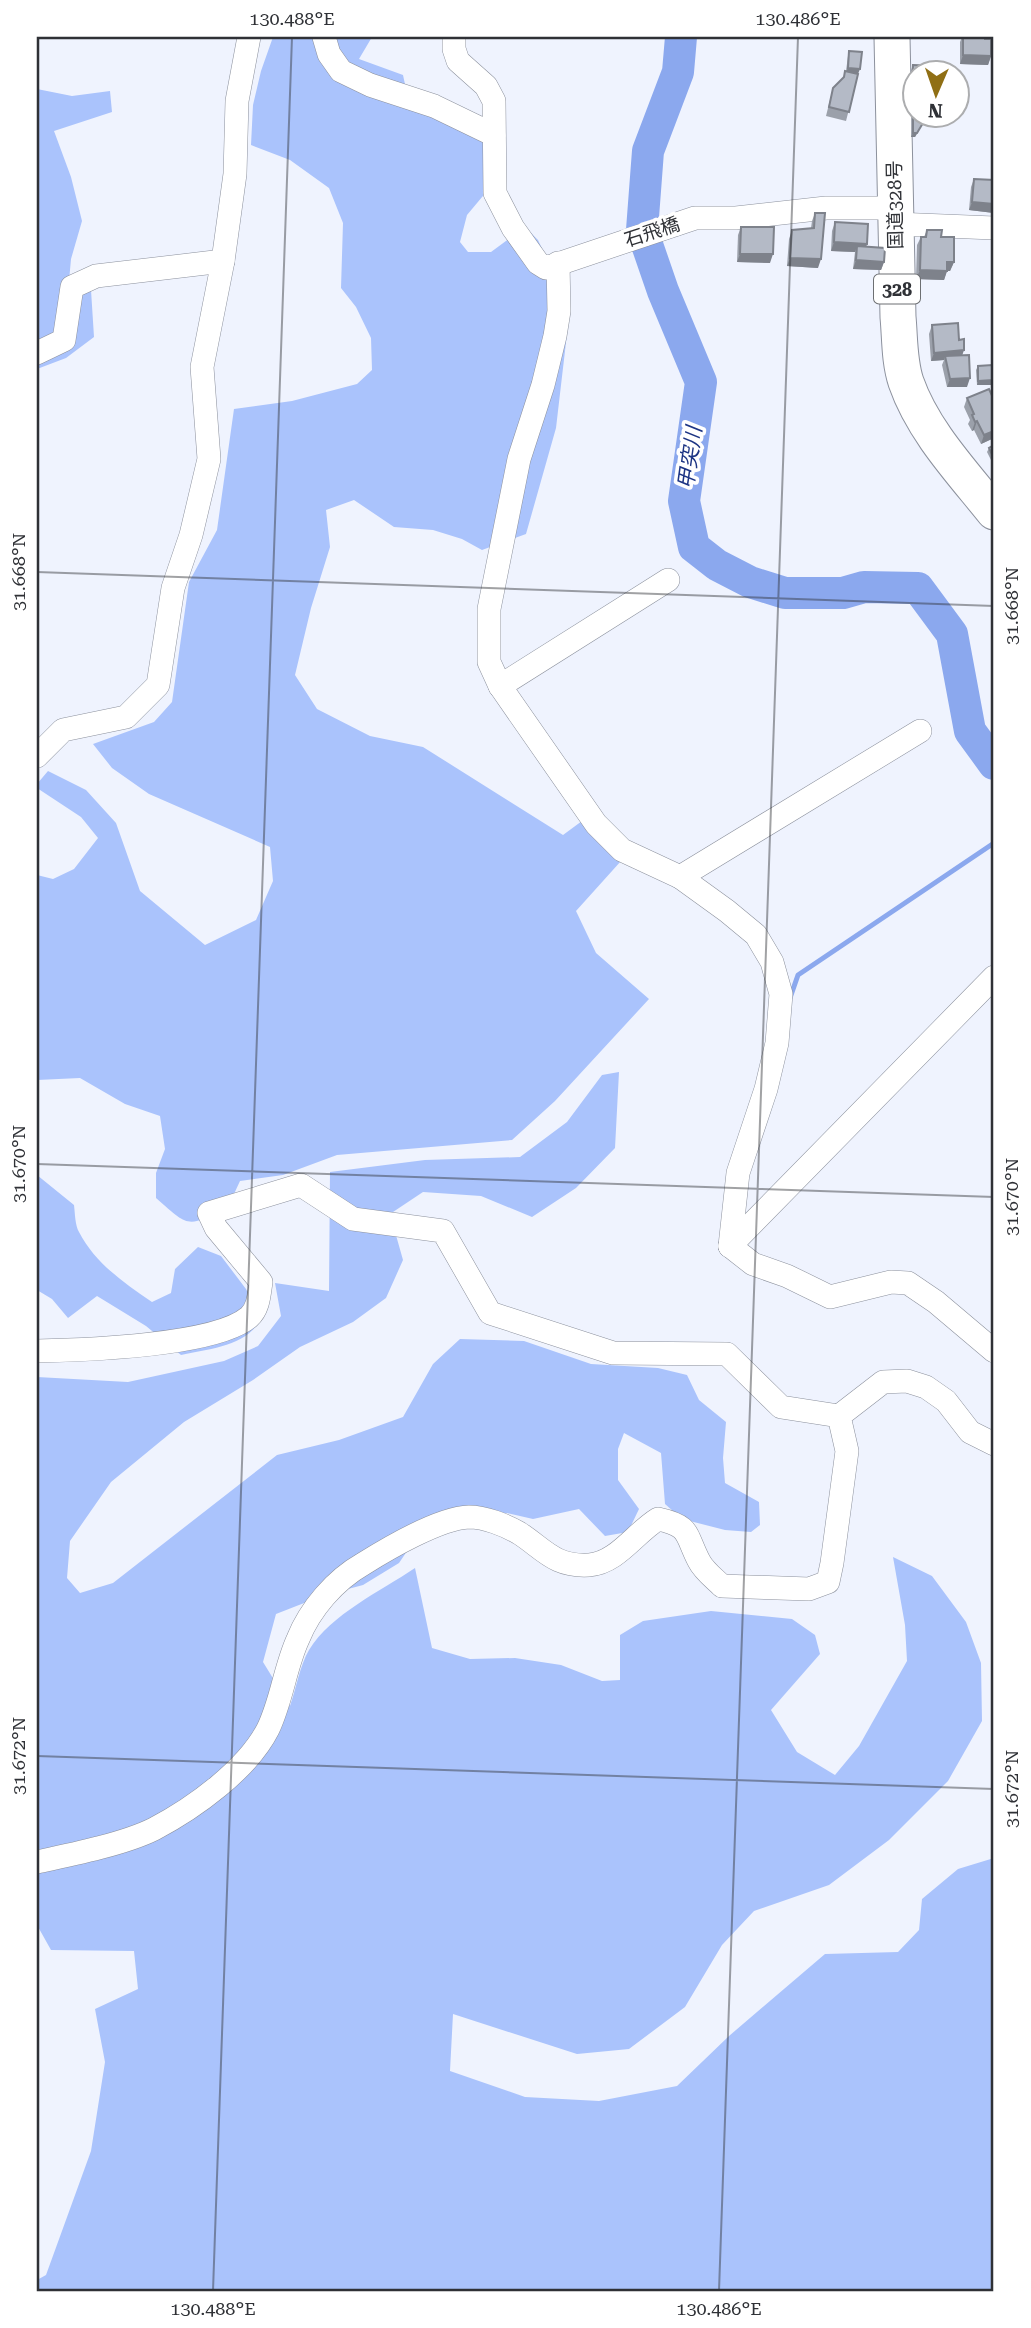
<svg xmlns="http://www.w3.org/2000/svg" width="1031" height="2328" font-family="'Roboto Serif','Noto Sans JP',serif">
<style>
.forest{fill:#aac3fc}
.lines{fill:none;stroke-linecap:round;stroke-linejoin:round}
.stream{stroke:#8ba8ee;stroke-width:5}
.river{stroke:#8ba8ee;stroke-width:32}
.minor-casing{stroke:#8c919d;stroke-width:24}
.highway-casing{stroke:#8c919d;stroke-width:37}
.minor{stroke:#fff;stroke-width:23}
.highway{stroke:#fff;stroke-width:35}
.wall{fill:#9ba0aa}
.shaded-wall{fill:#7e828b}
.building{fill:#b4bac6;stroke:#7e828b;stroke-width:2}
.ticks{fill:none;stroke:#2f3136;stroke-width:2;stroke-opacity:0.45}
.labels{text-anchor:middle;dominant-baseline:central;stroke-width:7;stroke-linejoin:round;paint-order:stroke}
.shield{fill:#fff;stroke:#6d6f72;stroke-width:2}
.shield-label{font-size:18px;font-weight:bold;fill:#2f3136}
.street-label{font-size:19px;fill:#2f3136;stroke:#fff}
.water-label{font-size:21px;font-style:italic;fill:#1d3584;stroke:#fff}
.neatline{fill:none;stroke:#2f3136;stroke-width:2.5}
.ticks-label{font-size:18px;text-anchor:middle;fill:#2f3136}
</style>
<rect width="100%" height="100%" fill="#eff3fe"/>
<g class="forest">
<path d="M273 37H372L359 59 403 75 409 103 500 142 503 172 467 215 460 242 468 252H491L525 227 538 240 570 308 556 428 526 534 482 550 462 539 433 530 394 527 354 500 326 510 330 547 311 608 295 675 317 709 370 736 423 747 563 835 582 821 621 861 576 911 596 953 649 999 555 1101 512 1140 337 1155 283 1175 240 1181 227 1209C186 1227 190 1228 156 1198V1173L165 1149 160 1116 125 1104 80 1078 37 1080V875L53 879 74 869 98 838 81 817 37 788V784L48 771 86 790 116 823 140 891 205 945 256 920 273 881 270 847 149 794 112 768 93 744 154 722 172 702 189 582 217 530 234 409 292 401 357 384 372 370 371 338 356 307 341 288 343 223 329 188 290 160 251 145 253 105 261 71Z"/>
<path d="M37 89 72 96 110 91 112 112 54 131 71 177 82 221 71 259 68 292 91 290 94 337 66 358 37 369Z"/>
<path d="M619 1072 615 1148 576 1188 532 1217 481 1196 423 1192 390 1214 403 1260 386 1298 353 1322 300 1347 253 1380 184 1422 111 1482 70 1541 67 1578 80 1593 113 1583 277 1455 339 1440 403 1417 433 1364 460 1339 524 1341 591 1364 658 1368 687 1375 699 1400 726 1422 723 1458 725 1483 759 1502 760 1525 751 1532 725 1530 682 1519 665 1504 661 1453 624 1433 618 1449V1480L639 1509 628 1532 605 1536 579 1509 533 1519 507 1513 477 1516 422 1529 399 1563 363 1585 322 1596 276 1614 263 1662 290 1706C296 1689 300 1665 309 1650 331 1614 381 1591 415 1568L432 1648 470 1659 515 1658 561 1665 602 1681 620 1680V1635L643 1621 711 1611 792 1619 815 1635 820 1654 771 1710 797 1752 835 1775 859 1746 907 1661 905 1625 893 1557 932 1576 966 1622 981 1663 982 1721 948 1781 889 1840 829 1885 754 1911 722 1945 685 2007 629 2049 577 2054 453 2014 450 2071 525 2097 599 2101 677 2086 729 2036 825 1954 898 1952 919 1930 922 1899 958 1869 994 1858V2291H37V2280L46 2275 91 2151 105 2062 95 2009 138 1989 134 1951 51 1950 37 1925V1377L128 1382 224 1361 258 1346 281 1316 275 1283 329 1291 330 1172 425 1160 520 1157 567 1122 602 1075Z"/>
<path d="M37 1175 74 1205C75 1213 75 1225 79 1232 95 1263 124 1283 152 1302L171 1293 175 1269 198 1247 221 1256 246 1289 261 1319C247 1346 209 1349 181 1355L146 1326 97 1296 68 1318 52 1299 37 1290Z"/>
</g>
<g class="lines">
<path class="stream" d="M790 998 798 975 994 843"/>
<path class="river" d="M681 37 678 72 648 151 642 230 663 291 701 382 684 501 694 547 717 565 750 582 785 593H843L864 587 918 588 952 634 970 731 994 764"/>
<g class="minor-casing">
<g id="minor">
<path d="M324 37 329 54 341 71 370 85 434 106 494 135"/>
<path d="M454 37V49L458 61 486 86 494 101 495 193 513 228 538 263 546 268 695 218H736L826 208H895"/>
<path d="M895 224 994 228"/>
<path d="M558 263 559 311 555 336 543 385 519 459 489 609V662L500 686 596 824 622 850 680 877 727 911 756 935 772 962 781 994 777 1043 766 1089 738 1173 730 1246"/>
<path d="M37 353 64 340 72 287 96 276 223 261"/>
<path d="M500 686 668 580"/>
<path d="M37 756 63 730 126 717 158 685 173 588 191 535 209 459 202 367 223 261 235 174 237 101 249 37"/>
<path d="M680 877 920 731"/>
<path d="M730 1246 994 977"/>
<path d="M730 1246 753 1264 787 1276 830 1297 891 1282 908 1283 936 1302 994 1351"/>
<path d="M37 1351C83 1350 215 1346 249 1317 259 1308 259 1294 261 1282L216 1228 209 1213 301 1185 353 1219 443 1231 490 1313 613 1353 727 1354 781 1407 839 1416"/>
<path d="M37 1862C70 1855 124 1844 154 1829 194 1808 247 1770 268 1729 282 1700 285 1667 298 1639 310 1609 335 1580 363 1564 387 1549 440 1518 469 1517 485 1517 505 1525 519 1533 544 1549 554 1567 589 1565 617 1563 635 1533 658 1519 691 1526 685 1534 699 1561 704 1571 715 1579 722 1586L809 1589 828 1582 832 1563 847 1451 839 1416 883 1382 907 1381 926 1387 946 1401 970 1432 994 1444"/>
</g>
</g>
<g class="highway-casing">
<path id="highway" d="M892 37 898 317C900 338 899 361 906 382 923 431 962 472 994 512"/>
</g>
<use href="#minor" class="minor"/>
<use href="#highway" class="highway"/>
</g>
<g class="wall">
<path d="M962 37H994L993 43 991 42V56L988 65 960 64V42Z"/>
<path d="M849 51 858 74 846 121 826 116 833 88 843 78 846 71 848 56Z"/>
<path d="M913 65 915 96 909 95 910 73Z"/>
<path d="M913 109 926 118 915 137H911L912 114Z"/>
<path d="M974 179 994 180V213L969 210 971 187Z"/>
<path d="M815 213 818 268 787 266 789 239 792 230 811 228 812 221Z"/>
<path d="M835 222 867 244 866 247 884 262 881 270 853 269 855 252 831 251 832 231Z"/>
<path d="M741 227 770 263 737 262 738 235Z"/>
<path d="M927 230 941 237 954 262 950 271H947L944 280 916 279 917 245 921 237H924Z"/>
<path d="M932 325 959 340 967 387H947L942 365 944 360 931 361 929 334Z"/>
<path d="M978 366 993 380 991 385H977L976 370Z"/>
<path d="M967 398 994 400V438L981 444 974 430 972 431 968 424 970 420 964 407Z"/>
<path d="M994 445V466L987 452 989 448Z"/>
</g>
<g class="shaded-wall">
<path d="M963 55 991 56 988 65 960 64Z"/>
<path d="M848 68 860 69 858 74 846 72Z"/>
<path d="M912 87H915V96L909 95Z"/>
<path d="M926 118 915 137H911L913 133Z"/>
<path d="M972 202 994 204V213L969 210Z"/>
<path d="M834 242 867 244 864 252 857 246 855 252 831 251Z"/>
<path d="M740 254H773L770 263 737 262Z"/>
<path d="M790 258 821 259 818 268 787 266Z"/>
<path d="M856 260 884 262 881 270 853 269Z"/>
<path d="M947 262H954L950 271H944Z"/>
<path d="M920 270 947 271 944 280 916 279Z"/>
<path d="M964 350 961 359 945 356 944 360 931 361 934 353Z"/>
<path d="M970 378 967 387H947L950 379Z"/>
<path d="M993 380 991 385H977L978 381Z"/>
<path d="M977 421 974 430 972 431 975 422Z"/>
<path d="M994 431V438L981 444 984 435Z"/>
</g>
<g class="building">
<path d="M963 37H985V39H991V56L963 55Z"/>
<path d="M849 51 862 52 860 69 848 68Z"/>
<path d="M913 65 936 66V74H915V87H912Z"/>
<path d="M845 71 858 74 849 112 829 107 833 88 844 77Z"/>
<path d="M913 109 915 110V116H926V118L917 133H913Z"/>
<path d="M974 179 994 180V204L972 202Z"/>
<path d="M815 213H825L821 259 790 258 792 230 814 228Z"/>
<path d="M835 222 868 224 867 244 834 242Z"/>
<path d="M741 227H774L773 254H740Z"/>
<path d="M927 230H942L941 237H954V262H947V271L920 270 921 237H926Z"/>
<path d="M857 246 885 248 884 262 856 260Z"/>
<path d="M958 323 959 340 964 339V350L934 353 932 325Z"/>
<path d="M969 355 970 378 950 379 945 356Z"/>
<path d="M992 365 993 380 978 381V366Z"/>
<path d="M989 389 994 400V431L984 435 977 421 975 422 972 415 974 414 967 398Z"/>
<path d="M994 445V459L989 448Z"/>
</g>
<path class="ticks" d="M37 572 994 606M37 1164 994 1197M37 1756 994 1789M213 2291 292 37M719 2291 798 37"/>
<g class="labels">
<rect class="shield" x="874" y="274.5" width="46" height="29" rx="5"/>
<g class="shield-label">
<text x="897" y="289">328</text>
</g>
<g class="street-label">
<text transform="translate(895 205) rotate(-91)">国道328号</text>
<text transform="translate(652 232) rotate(-18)">石飛橋</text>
</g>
<g class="water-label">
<text transform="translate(690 458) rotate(-82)">甲突川</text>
</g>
</g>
<rect width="1031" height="2328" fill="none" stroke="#ffffff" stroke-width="77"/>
<g transform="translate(936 94) rotate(182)"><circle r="33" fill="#ffffff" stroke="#acadaf" stroke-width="2"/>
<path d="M0-5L12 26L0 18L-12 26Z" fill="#906f14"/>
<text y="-10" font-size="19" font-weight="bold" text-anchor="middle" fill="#2f3136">N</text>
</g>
<rect x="38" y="38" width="954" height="2252" class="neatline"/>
<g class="ticks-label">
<text x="292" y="25">130.488°E</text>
<text x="798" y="25">130.486°E</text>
<text transform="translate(19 572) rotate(-90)" y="6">31.668°N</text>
<text transform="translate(1012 606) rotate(-90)" y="6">31.668°N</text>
<text transform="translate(19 1164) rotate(-90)" y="6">31.670°N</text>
<text transform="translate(1012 1197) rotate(-90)" y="6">31.670°N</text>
<text transform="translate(19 1756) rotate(-90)" y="6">31.672°N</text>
<text transform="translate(1012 1789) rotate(-90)" y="6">31.672°N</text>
<text x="213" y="2315">130.488°E</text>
<text x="719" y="2315">130.486°E</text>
</g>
</svg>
